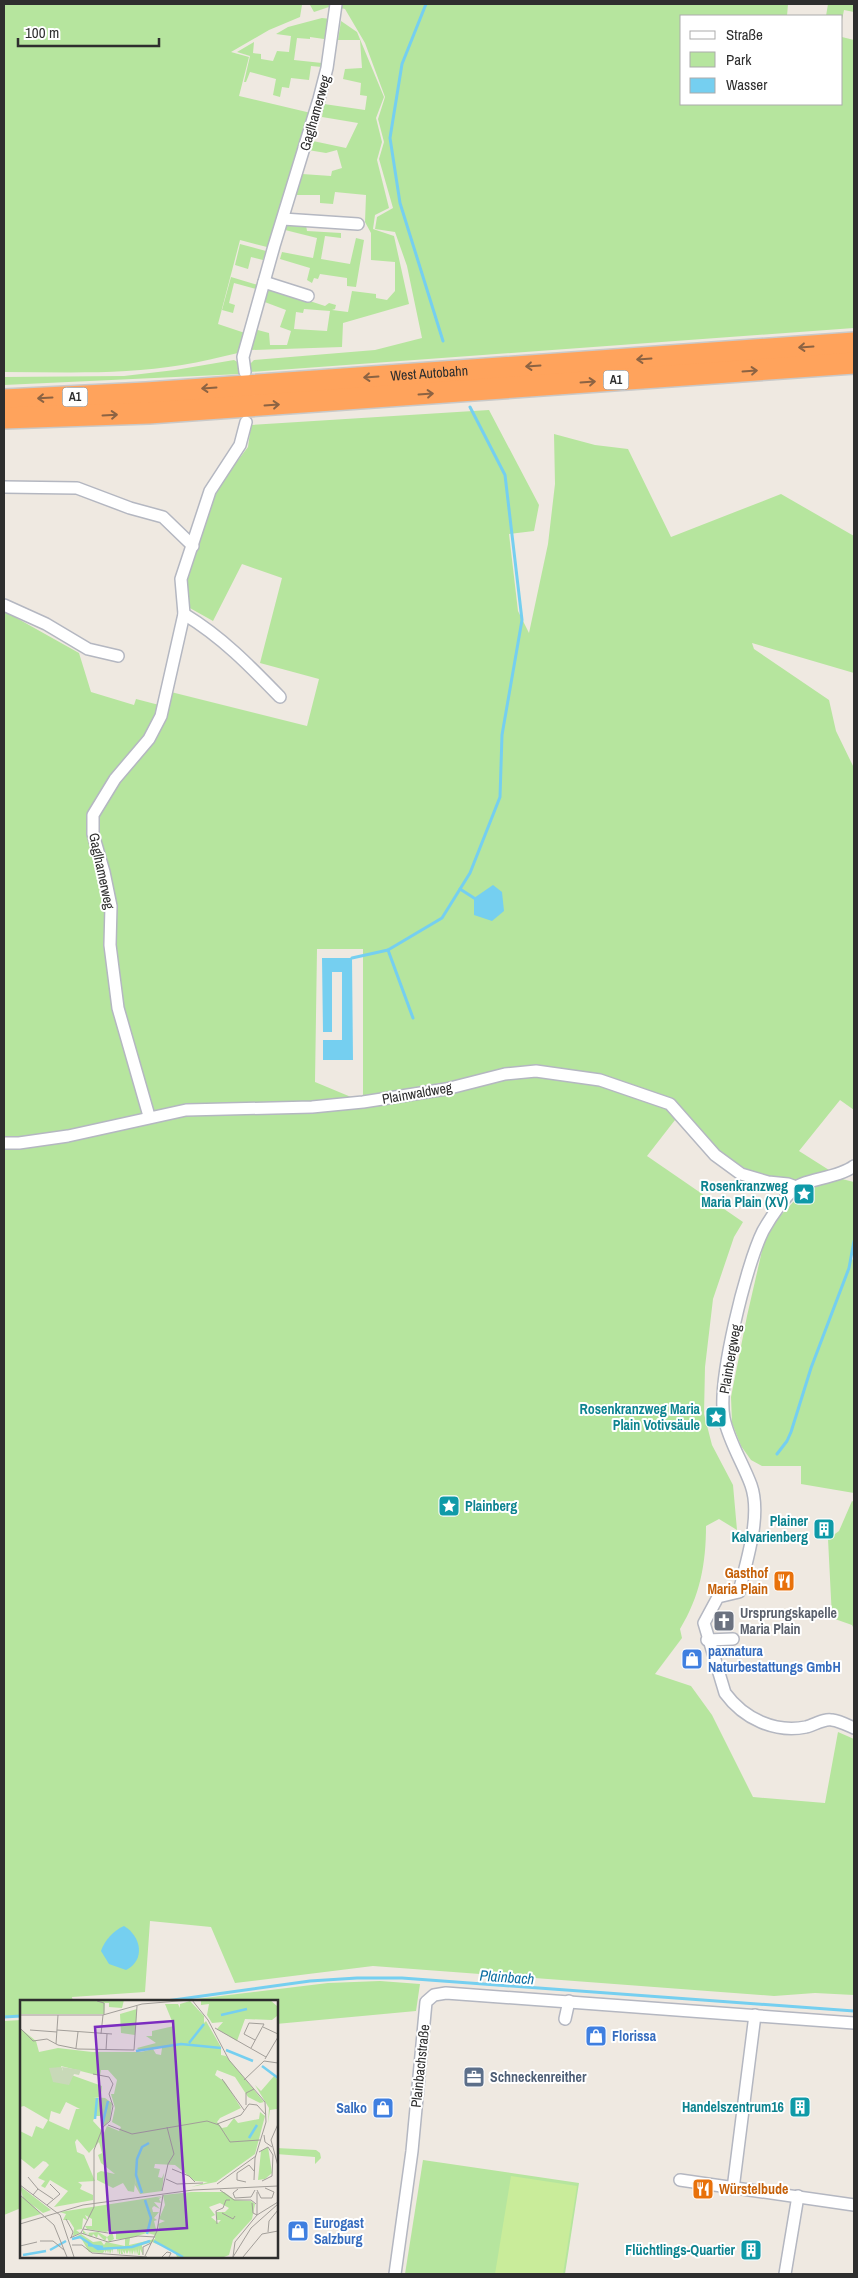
<svg xmlns="http://www.w3.org/2000/svg" width="858" height="2278" font-family="'Archivo Narrow',sans-serif">
<style>
.green{fill:#b6e59e;fill-rule:evenodd}
.pitch{fill:#c9ec9a}
.water{fill:#75cff0}
.lines{fill:none;stroke-linecap:round;stroke-linejoin:round}
.stream{stroke:#75cff0;stroke-width:3}
.minor-casing{stroke:#b4b7c1;stroke-width:14}
.motorway-casing{stroke:#c9c9c9;stroke-width:24}
.minor{stroke:#fff;stroke-width:11}
.motorway{stroke:#ffa35c;stroke-width:21}
.oneway{stroke:#8c6343}
.labels{text-anchor:middle;dominant-baseline:central;stroke-width:4;stroke-linejoin:round;paint-order:stroke}
.shield{fill:#fff;stroke:#6d6d6d;stroke-width:1}
.shield-label{font-size:12px;font-weight:bold;fill:#2e2e2e}
.street-label{font-size:14px;fill:#2e2e2e;stroke:#fff}
.culture-label{font-size:14px;font-weight:bold;fill:#0d838f;stroke:#fff;text-anchor:end}
.food-label{font-size:14px;font-weight:bold;fill:#c56008;stroke:#fff;text-anchor:end}
.worship-label{font-size:14px;font-weight:bold;fill:#5b616d;stroke:#fff;text-anchor:start}
.shop-label{font-size:14px;font-weight:bold;fill:#366cbe;stroke:#fff;text-anchor:start}
.service-label{font-size:14px;font-weight:bold;fill:#4e5e75;stroke:#fff;text-anchor:start}
.water-label{font-size:15px;font-style:italic;fill:#0d6fa3;stroke:#fff}
.inset-river{fill:none;stroke:#75cff0;stroke-width:2.5}
.inset-road{fill:none;stroke:#a29e99;stroke-width:1}
.view{fill:#7b2cbf;fill-opacity:0.15;stroke:#7b2cbf;stroke-width:2.5}
.inset-edge{fill:none;stroke:#2e2e2e;stroke-width:2.5}
</style>
<rect width="100%" height="100%" fill="#efe9e1"/>
<g class="green">
<path d="M4 4H788L787 16H682V104H842V37L854 40V328L250 372V364L254 360 375 350 422 338 407 266 395 232 375 229 377 217 393 208 379 159 384 142 378 119 385 97 365 43 345 9 332 6 314 12 310 5H302L300 17 269 30 231 52 249 57 239 96 311 113 297 165 267 247 240 240 218 324 245 333 238 353C219 357 201 362 182 365 123 375 63 372 4 372Z"/>
<path d="M828 4H854V12L844 10 842 20V16H826Z"/>
<path d="M322 18 331 19 324 49V39L310 37V39L297 38 294 60 322 63V67L311 66 309 80 291 78 289 88 282 87 280 97 273 95 276 79 250 72 246 82H244L250 56 237 52 254 42 253 53 261 54V59L273 61 277 51 289 52 291 36 276 34 288 27Z"/>
<path d="M341 21 357 32 384 97 376 118 382 142 377 160 389 208 375 215 373 229 394 236 409 304 343 323 342 347 251 350 254 329 269 333 270 345H287L291 331 280 327 286 310 262 301 267 287 325 306 329 303 336 305 335 309 332 310 348 312 352 291 376 294V298L387 300 395 291V262L371 260V233L365 222 366 195 335 192 333 204 320 203V195H295L302 174 331 176 332 171 342 168 337 150 326 153 308 150 313 141 346 148 358 123 322 117 324 104 365 110 367 96 360 95 361 83 343 79 345 69 362 68 360 40H338ZM304 309 330 311 327 331 294 329 296 312 303 313Z"/>
<path d="M285 225H306L307 231 341 233V238L325 236 321 259 350 264 356 238 364 240 356 287 347 286V278L320 274 318 279 314 278 312 283 307 280 310 268 280 259 282 252 313 258 317 238 285 230 282 240H279Z"/>
<path d="M240 244 266 251 263 260 251 257 248 269 235 265Z"/>
<path d="M231 277 258 285 256 289 234 283 229 303 235 305 233 313 222 310Z"/>
<path d="M234 360 241 364 240 374 4 385V377L124 376 175 370Z"/>
<path d="M489 410 539 505 534 531 509 534 518 611 529 633 548 544 555 484 554 434 595 445 628 449 671 537 781 494 854 536V673L752 643 754 649 829 700 836 731 854 768V1110L840 1100 799 1151 829 1170C822 1173 815 1177 808 1179 751 1192 707 1140 671 1105L675 1120 647 1156 743 1222 734 1237 713 1299 705 1367 704 1414 712 1445 733 1485 737 1530 719 1519 706 1526C706 1564 700 1596 680 1629L682 1638 655 1674 691 1686 712 1715 753 1797 825 1803 838 1732 854 1739V1995L815 1993 774 1996 373 1966 235 1983 211 1927 150 1921 145 1992 72 1997 73 2002H21V2015L4 2016V611L79 653 91 692 134 705 136 699 163 706 167 691 307 726 319 679 260 663 282 578 242 564 213 621 188 607 186 580 206 518 220 484 248 447 251 425ZM317 949H363V1102L315 1082Z"/>
<path d="M838 1178 854 1182V1243L851 1257 854 1262V1493L801 1484V1466H762L751 1460 741 1446 732 1423 731 1397 747 1316 764 1242 779 1217 800 1195 815 1186Z"/>
<path d="M852 1501 854 1502V1629L852 1625 832 1618 828 1539 839 1531Z"/>
<path d="M380 1981 420 1984 416 2011 276 2024V2002H171L328 1983Z"/>
<path d="M21 2020V2208L4 2215V2021Z"/>
<path d="M276 2148 316 2150 320 2153 321 2158 315 2164V2157L276 2154Z"/>
<path d="M423 2160 579 2183 565 2274H405Z"/>
</g>
<path class="pitch" d="M511 2176 577 2186 563 2274H495Z"/>
<g class="water">
<path d="M493 885 502 892 504 911 492 921 474 915V898Z"/>
<path d="M322 958H352L353 1060H323V1040H342V972H332V1032H323Z"/>
<path d="M124 1926C141 1936 146 1960 126 1970L109 1964 101 1951C104 1941 114 1930 124 1926Z"/>
</g>
<g class="lines">
<g class="stream">
<path d="M426 4 402 64 390 138 400 203 443 341"/>
<path d="M460 889 474 898"/>
<path d="M388 950 413 1018"/>
<path d="M352 958 388 950 442 918 470 873 500 797 502 735 522 620 505 475 470 407"/>
<path d="M777 1454 787 1441 791 1432 811 1368 849 1268 854 1241"/>
<path d="M159 2002 310 1981 357 1978H402L854 2011"/>
<path d="M4 2017 21 2016"/>
</g>
<g class="minor-casing">
<g id="minor">
<path d="M283 219 358 224"/>
<path d="M264 282 308 296"/>
<path d="M245 372 243 357 274 246 319 99 327 68 336 4"/>
<path d="M4 487 77 488 130 508 163 517 193 546"/>
<path d="M4 605 46 624 88 649 118 656"/>
<path d="M184 614C222 637 250 666 280 697"/>
<path d="M149 1116 118 1008 110 945 111 906 104 872 93 834V815L115 779 149 739 161 716 184 614 181 579 210 491 240 445 246 422"/>
<path d="M4 1143H19L68 1136 186 1110 312 1107 363 1102 446 1089 505 1074 536 1071 600 1080 670 1104 715 1155 741 1174 768 1182 788 1184 796 1187"/>
<path d="M854 1166C839 1178 805 1179 795 1188 783 1199 771 1217 763 1231 746 1265 717 1382 724 1418 729 1442 743 1463 751 1485 762 1516 746 1562 739 1592L718 1597 704 1623 725 1693C744 1719 775 1733 806 1727 814 1725 825 1718 832 1720 840 1721 847 1725 854 1728"/>
<path d="M707 1640 733 1639"/>
<path d="M565 2019 569 2001"/>
<path d="M680 2180 854 2205"/>
<path d="M733 2189 755 2015"/>
<path d="M395 2274 412 2151 426 2002 434 1995 446 1993 854 2023"/>
<path d="M785 2274 798 2196"/>
</g>
</g>
<g class="motorway-casing">
<g id="motorway">
<path id="s1" d="M4 400 146 393 854 343"/>
<path d="M4 418 149 413 854 363"/>
</g>
</g>
<use href="#minor" class="minor"/>
<use href="#motorway" class="motorway"/>
</g>
<defs><path id="oneway-shaft" d="M-6 0H5M1.5-3L5.5 0L1.5 3" fill="none" stroke-width="1.6" stroke-linecap="round" stroke-linejoin="round" transform="scale(1.25)"/></defs>
<g class="oneway">
<use href="#oneway-shaft" transform="translate(806 347) rotate(176)"/>
<use href="#oneway-shaft" transform="translate(644 359) rotate(176)"/>
<use href="#oneway-shaft" transform="translate(533 366) rotate(176)"/>
<use href="#oneway-shaft" transform="translate(750 371) rotate(-4)"/>
<use href="#oneway-shaft" transform="translate(371 377) rotate(176)"/>
<use href="#oneway-shaft" transform="translate(588 382) rotate(-4)"/>
<use href="#oneway-shaft" transform="translate(209 388) rotate(176)"/>
<use href="#oneway-shaft" transform="translate(426 394) rotate(-4)"/>
<use href="#oneway-shaft" transform="translate(45 398) rotate(177)"/>
<use href="#oneway-shaft" transform="translate(272 405) rotate(-4)"/>
<use href="#oneway-shaft" transform="translate(110 415) rotate(-3)"/>
</g>
<defs>
<g id="sight-square" transform="scale(1.125)"><rect x="-9" y="-9" width="18" height="18" rx="4" fill="#0f9aa8" stroke="#fff"/><path d="M0-6L1.8-2.2L6-1.7L2.9 1.2L3.7 5.4L0 3.3L-3.7 5.4L-2.9 1.2L-6-1.7L-1.8-2.2Z" fill="#fff"/></g>
<g id="building-square" transform="scale(1.125)"><rect x="-9" y="-9" width="18" height="18" rx="4" fill="#0f9aa8" stroke="#fff"/><path d="M-4-6H4V6H1V3H-1V6H-4ZM-2.5-4.3h1.7v1.8h-1.7ZM.8-4.3h1.7v1.8H.8ZM-2.5-1h1.7V.8h-1.7ZM.8-1h1.7V.8H.8Z" fill="#fff"/></g>
<g id="restaurant-square" transform="scale(1.125)"><rect x="-9" y="-9" width="18" height="18" rx="4" fill="#e8710a" stroke="#fff"/><path d="M-5-6h1v4h1v-4h1v4h1v-4h1v5L-1.5 .5V6h-2V.5L-5-1ZM5-6V6H3V1.5H1.5Q1.5-4 5-6Z" fill="#fff"/></g>
<g id="church-square" transform="scale(1.125)"><rect x="-9" y="-9" width="18" height="18" rx="4" fill="#6b7280" stroke="#fff"/><path d="M-1.2-6h2.4v3.5h3.3v2.4h-3.3V6h-2.4V-.1h-3.3v-2.4h3.3Z" fill="#fff"/></g>
<g id="shop-square" transform="scale(1.125)"><rect x="-9" y="-9" width="18" height="18" rx="4" fill="#3f7fe0" stroke="#fff"/><path d="M-5-2.5h2.3a2.7 3.5 0 0 1 5.4 0H5L5.5 6h-11ZM-1.5-2.5h3a1.5 2.3 0 0 0-3 0Z" fill="#fff"/></g>
<g id="office-square" transform="scale(1.125)"><rect x="-9" y="-9" width="18" height="18" rx="4" fill="#5c6f8a" stroke="#fff"/><path d="M-6-3h4V-5.5h4V-3h4V5H-6ZM-1-4.5V-3h2v-1.5ZM-6 0V1H6V0Z" fill="#fff"/></g>
</defs>
<g fill-rule="evenodd">
<use href="#sight-square" x="804" y="1194"/>
<use href="#sight-square" x="716" y="1417"/>
<use href="#sight-square" x="449" y="1506"/>
<use href="#building-square" x="824" y="1529"/>
<use href="#restaurant-square" x="784" y="1581"/>
<use href="#church-square" x="724" y="1621"/>
<use href="#shop-square" x="692" y="1659"/>
<use href="#shop-square" x="596" y="2036"/>
<use href="#office-square" x="474" y="2077"/>
<use href="#building-square" x="800" y="2107"/>
<use href="#shop-square" x="383" y="2108"/>
<use href="#restaurant-square" x="703" y="2189"/>
<use href="#shop-square" x="298" y="2231"/>
<use href="#building-square" x="751" y="2250"/>
</g>
<g class="labels">
<g class="shield">
<rect x="603.5" y="370.5" width="25" height="19" rx="4"/>
<rect x="62.5" y="387.5" width="25" height="19" rx="4"/>
</g>
<g class="shield-label">
<text x="616" y="380">A1</text>
<text x="75" y="397">A1</text>
</g>
<g class="street-label">
<text transform="translate(315 113) rotate(-74)">Gaglhamerweg</text>
<text stroke="none"><textPath href="#s1" startOffset="426">West Autobahn</textPath></text>
<text transform="translate(102 871) rotate(78)">Gaglhamerweg</text>
<text transform="translate(417 1093) rotate(-10)">Plainwaldweg</text>
<text transform="translate(730 1359) rotate(-80)">Plainbergweg</text>
<text transform="translate(420 2066) rotate(-84)">Plainbachstraße</text>
</g>
<g class="culture-label">
<text x="788" y="1186">Rosenkranzweg<tspan x="788" dy="16">Maria Plain (XV)</tspan></text>
<text x="700" y="1409">Rosenkranzweg Maria<tspan x="700" dy="16">Plain Votivsäule</tspan></text>
<text x="465" y="1506" text-anchor="start">Plainberg</text>
<text x="808" y="1521">Plainer<tspan x="808" dy="16">Kalvarienberg</tspan></text>
<text x="784" y="2107">Handelszentrum16</text>
<text x="735" y="2250">Flüchtlings-Quartier</text>
</g>
<g class="food-label">
<text x="768" y="1573">Gasthof<tspan x="768" dy="16">Maria Plain</tspan></text>
<text x="719" y="2189" text-anchor="start">Würstelbude</text>
</g>
<g class="worship-label">
<text x="740" y="1613">Ursprungskapelle<tspan x="740" dy="16">Maria Plain</tspan></text>
</g>
<g class="shop-label">
<text x="708" y="1651">paxnatura<tspan x="708" dy="16">Naturbestattungs GmbH</tspan></text>
<text x="612" y="2036">Florissa</text>
<text x="367" y="2108" text-anchor="end">Salko</text>
<text x="314" y="2223">Eurogast<tspan x="314" dy="16">Salzburg</tspan></text>
</g>
<g class="service-label">
<text x="490" y="2077">Schneckenreither</text>
</g>
<g class="water-label">
<text transform="translate(507 1977) rotate(4)">Plainbach</text>
</g>
</g>
<g transform="translate(20 2000)">
<rect width="258" height="258" fill="#efe9e1"/>
<path d="M0 0H104L102 8 89 7V3H85L84 14H0ZM181 0H250L257 6V16L252 20 225 19 217 41 197 29 203 22 192 23 187 15 189 4 181 5ZM170 1 184 16V23L186 21 201 47V55L206 56 244 102 240 103 228 97 215 77 197 70 195 75 205 82 221 108 200 118 197 122 202 128 207 127 214 118 218 123 239 119 240 112 245 116 235 154 196 182 171 187 188 182 175 181 155 165 135 164 134 168 140 169 138 177 142 178 144 173 142 191 120 194 115 185 116 174 114 192 108 191 103 183 93 188 77 180V173L81 171 95 174 81 163 78 155 82 153 79 142 69 153 57 139 55 142 57 152 64 155 75 181 58 182 62 185 60 189 73 195V200L34 207 48 191 30 180 25 188 21 186 25 181 18 178 29 165 26 162 23 161 14 169 0 158V131L12 137 16 126 23 129 28 120 4 106 0 107V28L16 41 19 52 38 48 72 52H121L133 49 136 54 141 55 142 48 148 46 120 51 117 48 136 43 126 36H132V31L154 26 145 4H158L160 8V4ZM41 66 80 76 81 70H88L97 80 94 94H91L95 108 92 122 101 127 99 131 87 126 84 133 73 121 75 116H80L84 126 90 120 92 103 85 98 73 97H81L82 86 43 72ZM46 102 60 109H56L49 130 29 121 31 111 40 114ZM117 9 115 35 101 33 100 14ZM254 76 257 79V109L250 110 248 123 249 108 235 85 241 91ZM248 147 252 173 245 179 238 180 241 151ZM0 186 31 210 23 213 11 204 21 214 0 220V196L3 198ZM171 192H204L215 200 231 201 235 204 232 219 213 240 209 255 204 257H157L155 252 132 242 122 245 123 255 120 249V255H118L119 248 117 255 116 249 115 255 114 250 112 255 111 250 110 255 109 250 107 254 105 250V254L102 250 103 254H101L100 249V254H99V249L98 254 97 249H93V254L92 249 90 254 89 250 88 253 87 250 85 253V250L83 253 69 252 61 238 52 239 61 234 73 242 81 241 84 245 86 242 105 246V239H96V231H92L94 239 89 242 87 237 85 241 78 234 77 238 73 234 72 237 68 236 69 233 63 234V230L66 233 78 232 87 237 91 234V230L86 232 67 229 65 226H72V219L65 215 68 221 63 218 62 229 56 230 60 233 53 236 54 228 49 220H43L46 214 40 212 142 196 137 198 142 197 139 199 141 203 134 202 140 209 134 206 132 208 133 212H139L134 218 137 220 134 221 136 229H139L138 224 145 221 139 219 145 205 143 195ZM200 203 209 208 205 212H196L197 220H201L198 223 191 217 195 215 189 207ZM127 233 135 235V239L109 245 110 238Z" fill="#b6e59e" fill-rule="evenodd"/>
<path d="M41 67 43 72 42 67 61 70 59 75 54 74 49 85 33 82 29 68Z" fill="#c8d9b8"/>
<path class="inset-river" d="M201 15 227 9M169 43 184 24M206 50 233 61M116 51 161 44 201 48M242 66 258 78M75 119 77 98M82 126 88 101M229 138 237 125M122 193 116 175 117 159 122 147 129 143M125 200 131 218 127 234M52 239 60 237 78 249 112 247 130 241M134 241 163 257M68 245 83 247M30 250 46 241M3 255 26 251"/>
<path class="inset-road" d="M172 0 188 20 209 60 245 102 246 122 235 158 234 180M77 1 84 3V15M0 15H83L122 4 170 0M243 27 258 34M0 28 13 41 27 39 38 45 58 49 114 50 117 6M195 28 246 57M10 30 37 32M37 30 92 34M81 34 83 15M36 44 38 15M56 48 58 32M231 48 244 24 229 23 224 34 235 40M86 50 87 34M245 59 258 37M73 74 89 77 93 84M202 79 224 110M224 80 244 61 258 63M226 105V93L234 89M197 124 221 115 229 104 237 105 246 115M258 124 251 140 258 166M88 125 112 134 187 121 199 125 210 142 240 140M244 135 245 142 252 147M239 152 248 147 253 155 252 176 242 181M152 169 169 176 175 182M8 177 18 189M146 179 157 184 183 183M226 182 217 180V173L229 165 234 171M197 184 236 156M0 185 40 215 54 257M218 189 213 193 215 198 231 197 235 190M200 190 214 200H231L236 204M237 190 241 198H252L254 192 245 188M142 191 148 164 154 154 147 127M0 195 34 225 47 257M13 195 18 189 33 199M232 203 233 213 237 215 258 202M27 205 40 194 30 184M202 213 213 219 215 216M46 219 53 232 51 238M0 224 63 205 173 190 258 186M197 224 196 211 203 208 206 200H210M63 229 88 233M248 232 249 221 258 210M61 233 88 242 118 236 135 237M50 238 61 233 74 207V150L83 127 90 121 93 106 89 94 93 84M20 241H33L44 250M52 245H62L72 253 127 257M0 246 17 242M123 255V247L131 243M125 256 137 231 143 195M142 257 147 252 151 253 149 257M213 257 215 242 237 215V192M213 257 231 228 258 204M223 257 242 234 258 231"/>
<path class="view" d="M153 21 167 228 90 233 75 27Z"/>
<rect width="258" height="258" class="inset-edge"/>
</g>
<rect width="858" height="2278" fill="none" stroke="#2e2e2e" stroke-width="10"/>
<rect x="680" y="15" width="162" height="90" fill="#ffffff" stroke="#ababab"/>
<rect x="690" y="31" width="25" height="8" fill="#ffffff" stroke="#ababab"/>
<text x="726" y="40" font-size="15" fill="#2e2e2e">Straße</text>
<rect x="690" y="52" width="25" height="15" fill="#b6e59e" stroke="#ababab"/>
<text x="726" y="65" font-size="15" fill="#2e2e2e">Park</text>
<rect x="690" y="78" width="25" height="15" fill="#75cff0" stroke="#ababab"/>
<text x="726" y="90" font-size="15" fill="#2e2e2e">Wasser</text>
<path d="M18 38v8h141v-8" fill="none" stroke="#2e2e2e" stroke-width="2.5"/>
<text x="25" y="38" font-size="15" fill="#2e2e2e" stroke="#ffffff" stroke-width="4" paint-order="stroke">100 m</text>
</svg>
